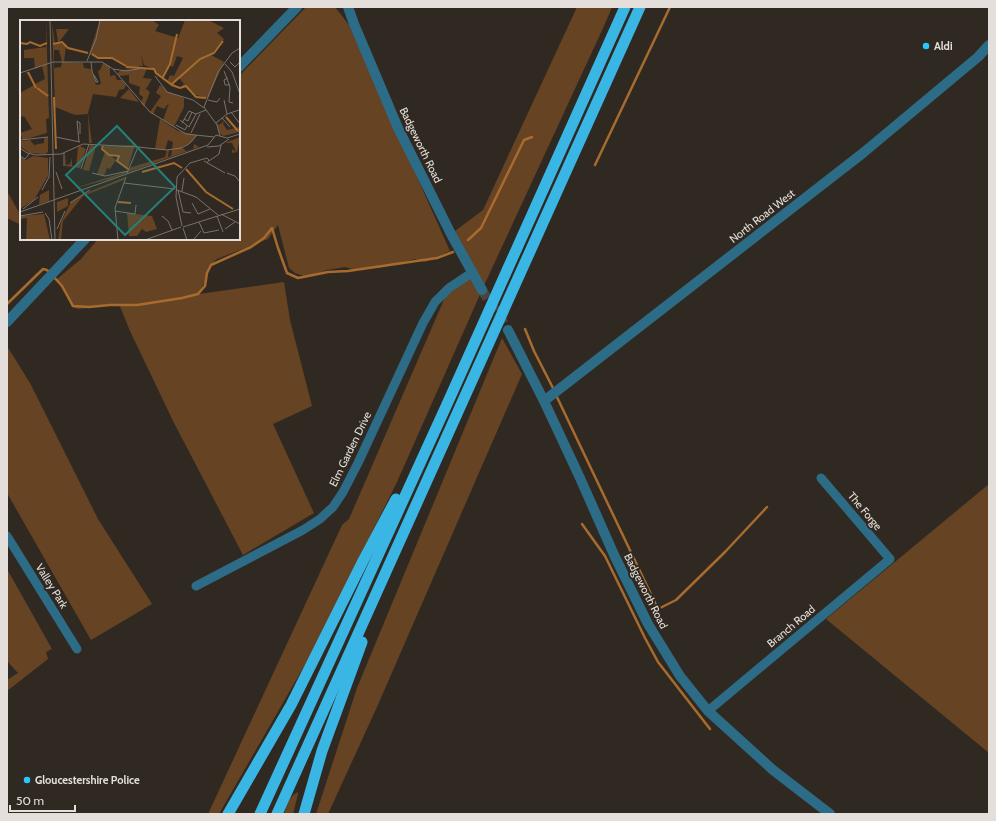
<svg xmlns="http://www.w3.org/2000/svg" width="996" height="821" font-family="Cabin,sans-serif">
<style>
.green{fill:#654323}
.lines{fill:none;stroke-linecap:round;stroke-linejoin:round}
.stream{stroke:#a86b2e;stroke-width:2.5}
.tertiary-tunnel{stroke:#4b443e;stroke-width:10;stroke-dasharray:10 5;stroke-linecap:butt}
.minor{stroke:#2d6c86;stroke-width:9}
.tertiary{stroke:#2d6c86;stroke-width:10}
.trunk{stroke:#3ab6e5;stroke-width:11}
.poi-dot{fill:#28c8ff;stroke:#302922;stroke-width:1.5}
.labels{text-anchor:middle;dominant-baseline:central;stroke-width:4;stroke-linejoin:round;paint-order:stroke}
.poi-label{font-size:11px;font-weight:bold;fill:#e4dfda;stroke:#302922;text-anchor:start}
.street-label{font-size:11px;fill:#e4dfda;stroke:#302922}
.inset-river{fill:none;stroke:#a86b2e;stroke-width:2}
.inset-road{fill:none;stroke:#78726c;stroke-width:1}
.view{fill:#248079;fill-opacity:0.15;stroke:#248079;stroke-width:2}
.inset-edge{fill:none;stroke:#e4dfda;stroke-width:2}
</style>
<rect width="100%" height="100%" fill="#302922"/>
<g class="green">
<path d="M306 7H335L349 25 450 251 425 262 415 259 383 267 356 270 345 267 327 270 307 277 295 273 289 268 278 225 268 239 217 259 209 266 207 277 199 294 284 282 290 320 312 406 273 424 314 513 243 555 173 421 130 331 119 304 78 309 72 307 62 286 56 280 81 259 98 239H239V76Z"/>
<path d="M577 7H612L604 26 482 290 397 482 314 649 219 814H208L342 525 349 519 449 288 473 272 451 234 483 210Z"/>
<path d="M7 191 21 216V225L7 218Z"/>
<path d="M502 338 522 374 377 707 328 814H316L357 688Z"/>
<path d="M7 346 30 383 98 519 152 604 91 640 7 493Z"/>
<path d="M989 484V753L826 619Z"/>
<path d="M7 569 52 649 46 652 48 659 7 691V680L18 673 7 661Z"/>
<path d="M298 792V794L293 814H284C287 806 289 796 298 792Z"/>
</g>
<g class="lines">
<g class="stream">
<path d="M595 165 670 7"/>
<path d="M468 240 481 228 524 140 532 137"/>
<path d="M53 276 62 286 73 306 89 307 110 305H137L182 298 198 294 205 286 207 273 211 265 251 247 264 238 272 228 278 248 287 273 298 278 328 272 348 271 437 258 453 252"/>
<path d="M7 304 43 269 47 270 49 272"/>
<path d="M525 329 534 351 554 390"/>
<path d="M556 395 658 609 676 600 725 552 767 507"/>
<path d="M582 524 605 556 645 638 658 662 710 729"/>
</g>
<path class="tertiary-tunnel" d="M482 290 508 330"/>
<g class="minor">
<path d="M7 536 77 649"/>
<path d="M196 586 303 530 320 519 333 507 343 492 358 463 423 323 435 302 449 288 473 272"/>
<path d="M708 711 890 559 821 478"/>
</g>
<g class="tertiary">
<path d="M348 7 354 24 398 128 451 234 482 290"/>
<path d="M239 67 297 7"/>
<path d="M7 322 85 239"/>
<path d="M508 330 544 401 580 478 615 557 648 624 680 676 708 711 773 770 830 814"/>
<path d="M544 401 863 153 978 57 989 45"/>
</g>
<g class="trunk">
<path d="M228 814 291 705 363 561 396 499"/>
<path d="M260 814 448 402 625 7"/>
<path d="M277 814 640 7"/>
<path d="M304 814 322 751 362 642"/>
</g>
</g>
<g class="poi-dot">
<circle cx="926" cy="46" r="4"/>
<circle cx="27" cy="780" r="4"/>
</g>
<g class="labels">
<g class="poi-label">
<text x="934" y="46">Aldi</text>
<text x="35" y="780">Gloucestershire Police</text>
</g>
<g class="street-label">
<text transform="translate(421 145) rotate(64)">Badgeworth Road</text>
<text transform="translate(762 216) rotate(-38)">North Road West</text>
<text transform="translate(350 449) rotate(-64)">Elm Garden Drive</text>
<text transform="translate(865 511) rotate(50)">The Forge</text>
<text transform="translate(52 586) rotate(58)">Valley Park</text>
<text transform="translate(646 591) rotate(63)">Badgeworth Road</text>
<text transform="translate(791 626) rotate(-40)">Branch Road</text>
</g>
</g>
<g transform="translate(20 20)">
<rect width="220" height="220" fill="#302922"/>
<path d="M26 0 29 98 26 99 27 113 3 120 0 113 12 109 4 96 2 97 0 94V73L14 65 8 54 5 53 9 52 15 64 25 59 22 46 15 49 14 38H4V30L26 27ZM80 0H132L139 5 135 11 158 18 165 0H188L204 8 197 13 204 19 191 35 204 42 188 78 176 75 165 64 166 67 160 68 164 64 159 58 163 55 152 64 147 61 150 55 154 56 163 38 157 36 153 47 149 45 143 57 136 53 134 49 124 45 121 35 123 46 109 48 91 38H78L69 34ZM32 3 35 24 38 22 36 9H49L39 22 46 26 44 42 63 43 64 48 71 49 76 65 81 64 78 51 80 50 83 43 90 46V56L95 55 97 60H102L106 65 104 69 99 70 96 77 73 74 68 93 72 123H69L68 94 55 95 35 87ZM34 30H39L42 42 41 47 34 48ZM127 48 123 58 132 59 126 69 130 72 124 87 121 83 123 77 119 74 120 67 109 63V55L99 56 97 54 101 50ZM140 65 148 72 164 78V87L154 107 143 100 149 83 144 89 137 86 133 94 130 92 141 76 136 73ZM109 69 119 82 100 78ZM140 99 158 111 177 115 172 122 162 127 166 131 173 129 174 124 179 127 90 159 52 169 108 151 109 148 145 137 147 130H149L148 137 151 136 153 122 148 120 145 130 135 129ZM204 101 203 104 207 110 220 107V112L203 116 199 112 197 103 199 105ZM28 117V132L25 134 9 133 0 126V121L10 120 14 125 24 123V118ZM220 117 217 132 212 133V129L216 132 212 123H205ZM70 125 76 126 69 151 63 150ZM115 125 108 148 98 141 99 137 93 135 91 136 96 140 90 149 87 148 84 156 77 154 85 132 83 126ZM60 126 66 129 60 148 45 146 46 134V145L50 144 52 138V146L56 147 58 127ZM13 136 28 138V156L14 180 0 189V137L6 140ZM105 157 104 160 63 176 43 201 41 220H38L41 202 51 182 62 175 76 169ZM29 170V181L19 184 20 175ZM48 178V186L37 192V182ZM107 193 132 196 137 209 126 212 122 209 117 216H109ZM24 194 30 220H6L7 198 0 199V196Z" fill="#654323" fill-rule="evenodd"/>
<path class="inset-river" d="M0 23 7 24 10 22 20 26 27 23M33 24 42 22 48 28 68 33M72 34 78 38H92L106 46M106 47 134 49 136 53 152 65 160 68 166 66 176 77 186 78M8 52 16 68M143 57 150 44 157 14M152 64 180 39 194 33 203 21M17 68 28 76M34 77 36 129M206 97 218 111M83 126 82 129 89 135 99 136 97 141 108 149M166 149 186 172 213 189M122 152 154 143 162 148M98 182 111 183"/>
<path class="inset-road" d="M30 0 35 220M67 41 76 19 80 0M71 42 72 51 76 62H78L74 55M210 42 215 47 220 42M205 44 212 52 220 74M93 49 106 51 123 48M204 51 210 67 209 82 213 83M0 53 33 42H82L93 49 130 92 166 114 194 117M135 56 147 72 173 80 184 88M208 58 204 60 205 65H210M188 80 197 82 200 78M204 80 207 94M211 92 220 104M202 98 210 107M164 99 168 101 172 92M160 100 169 107 176 94 186 90M162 103 169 91 176 94M196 103 207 94 219 90M156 105 165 110 167 106M171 113 180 94M200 116 197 105 184 87 198 52 212 33 220 28M36 117 60 122M0 120 28 117M59 122 57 101 60 103V114M187 127 199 126 209 119M0 128 7 133 16 135 41 134 63 124 118 127M0 136 5 139 9 134M184 141 205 153M189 141 199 134 201 125M44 146V133M61 149 69 124M36 152 42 169M72 153 85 156 108 151M107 153 118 127 147 130 161 128 169 124 177 115M207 153 215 156 220 162M104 163 155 169M22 170 29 157 30 137M157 170 176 177 198 195M158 170 163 192 171 193M162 171 164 158M50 183 70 170M172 183 178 194 190 189M3 189 18 177M95 191 115 194 116 185M0 192 188 125 196 115 207 118 220 114M25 193 29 199 32 220M201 194 220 204M0 196 23 192M142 196 148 201 152 210M197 196 203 212M179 202 184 213 199 210M162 206 156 177 157 157 170 143 187 138 189 140 187 143M163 207 220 189M163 208 167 220M37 209 45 191M205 209 215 202M98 220 95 188 106 157M125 220 161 207M173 220 181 211"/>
<path class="view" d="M97 106 155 167 105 215 46 155Z"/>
<rect width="220" height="220" class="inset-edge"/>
</g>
<rect width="996" height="821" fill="none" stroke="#e4dfda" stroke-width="16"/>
<path d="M10 805v6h65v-6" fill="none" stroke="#e4dfda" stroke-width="2"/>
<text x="16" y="805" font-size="12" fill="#e4dfda" stroke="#302922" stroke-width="3" paint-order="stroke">50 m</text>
</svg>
